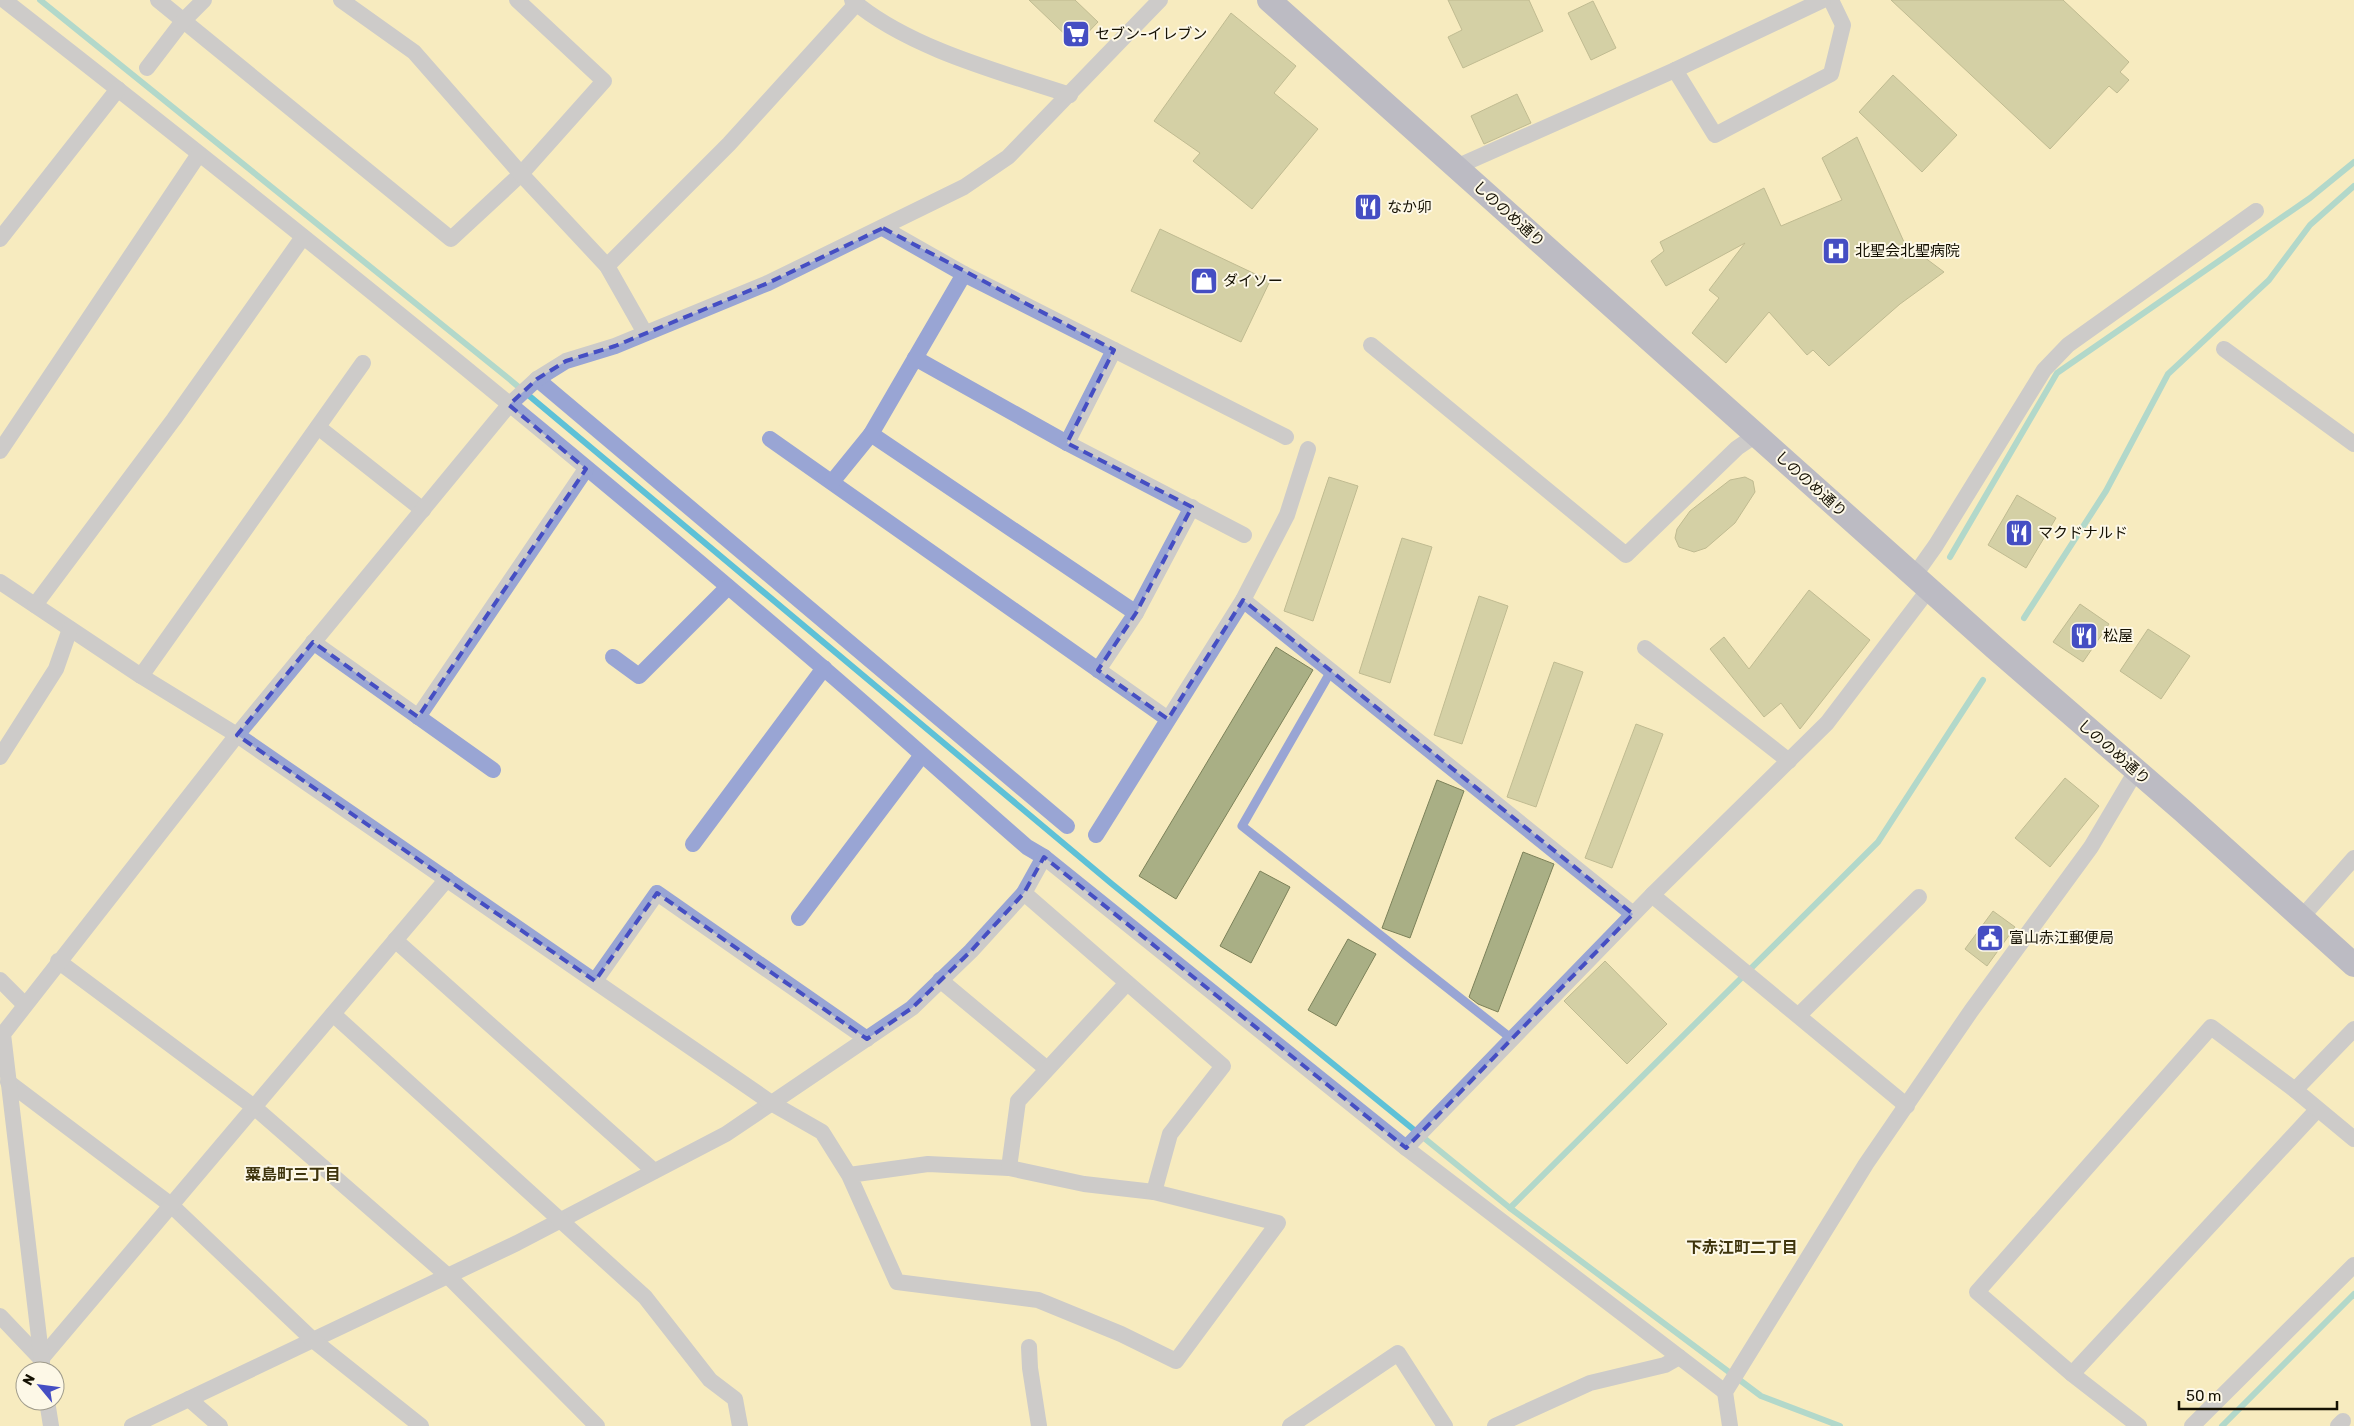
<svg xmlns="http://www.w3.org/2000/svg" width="2354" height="1426" font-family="Rubik,'Noto Sans JP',sans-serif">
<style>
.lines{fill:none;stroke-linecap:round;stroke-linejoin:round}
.stream{stroke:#5ec1d7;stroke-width:6}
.building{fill:#a9af85;stroke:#7c8159}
.service{stroke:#99a5d4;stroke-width:9}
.minor{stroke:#99a5d4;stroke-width:16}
.secondary{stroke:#7381c7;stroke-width:24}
.marked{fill:none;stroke:#454ec3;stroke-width:4;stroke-dasharray:10 6;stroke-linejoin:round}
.labels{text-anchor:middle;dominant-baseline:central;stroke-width:4;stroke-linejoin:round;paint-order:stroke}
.poi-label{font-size:15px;fill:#151103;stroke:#fdf8e7;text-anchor:start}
.street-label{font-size:15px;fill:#151103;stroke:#fdf8e7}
.neighbourhood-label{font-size:16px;font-weight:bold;fill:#3f350d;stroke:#fdf8e7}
</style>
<rect width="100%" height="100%" fill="#f7ebbf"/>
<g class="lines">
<g class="stream">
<path d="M40 0 508 378 1112 884 1510 1208 1761 1396 1840 1426"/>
<path d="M1950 557 2057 373 2310 198 2354 162"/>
<path d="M2024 618 2106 491 2168 374 2269 280 2310 225 2354 186"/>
<path d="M1510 1208 1878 842 1983 680"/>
<path d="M2222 1426 2354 1294"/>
</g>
</g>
<g class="building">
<path d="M1029 0H1075L1098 22 1076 45Z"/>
<path d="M1448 0H1529L1543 31 1463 68 1448 37 1462 30Z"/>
<path d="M1891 0H2063L2129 62 2120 72 2129 80 2117 93 2109 86 2050 149Z"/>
<path d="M1593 1 1616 48 1591 60 1568 13Z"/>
<path d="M1231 13 1296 66 1274 93 1318 129 1252 209 1193 161 1200 153 1154 121Z"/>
<path d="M1893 75 1957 135 1922 172 1859 112Z"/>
<path d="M1517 94 1531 123 1484 144 1471 116Z"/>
<path d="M1857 137 1904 242 1944 272 1900 304 1829 366 1813 350 1807 355 1769 312 1726 363 1692 333 1719 298 1709 290 1745 243 1666 286 1651 261 1664 251 1660 242 1764 188 1781 226 1842 200 1822 158Z"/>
<path d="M1160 229 1270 281 1241 342 1131 291Z"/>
<path d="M1329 477 1358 486 1313 621 1284 611Z"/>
<path d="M1745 477 1753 481 1755 492 1735 523 1706 548 1694 552 1679 547 1675 538 1677 529 1690 511 1730 480Z"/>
<path d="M2017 495 2056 518 2026 568 1988 545Z"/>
<path d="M1402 538 1432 547 1390 683 1359 673Z"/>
<path d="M1809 590 1870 640 1800 729 1781 703 1764 717 1710 649 1724 637 1749 669Z"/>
<path d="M1479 596 1508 606 1462 744 1434 735Z"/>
<path d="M2080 604 2109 624 2083 662 2053 642Z"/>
<path d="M2148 629 2190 656 2161 699 2120 671Z"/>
<path d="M1276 647 1313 670 1176 899 1139 876Z"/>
<path d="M1554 662 1583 672 1536 807 1507 797Z"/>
<path d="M1636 724 1663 734 1612 868 1585 858Z"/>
<path d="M2065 778 2099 806 2050 867 2015 838Z"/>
<path d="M1437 780 1464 791 1410 938 1382 928Z"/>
<path d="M1523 852 1554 864 1498 1012 1478 1004 1469 997Z"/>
<path d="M1260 871 1290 887 1251 963 1220 946Z"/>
<path d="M1993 911 2015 927 1987 966 1965 949Z"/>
<path d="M1348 939 1376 954 1336 1026 1308 1010Z"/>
<path d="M1605 961 1667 1024 1627 1064 1564 1001Z"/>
</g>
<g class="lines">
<path class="service" d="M1331 671 1242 826 1512 1039"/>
<g class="minor">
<path d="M4 0C281 216 555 437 821 666 891 726 958 787 1027 847L1044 857 1024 893 971 951 912 1008 726 1134 517 1243 132 1426"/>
<path d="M158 0 451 239 521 174 604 81 517 0"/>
<path d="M341 0 414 52 521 174 607 266 645 333"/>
<path d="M852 0C908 48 1000 72 1070 95"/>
<path d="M147 68 183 21 204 0"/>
<path d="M1675 70 1715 135 1831 74 1843 25 1831 0"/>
<path d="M1456 167 1675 70 1823 0"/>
<path d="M883 228 964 274 1286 437"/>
<path d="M0 239 118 89"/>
<path d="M607 266 729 144 856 4"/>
<path d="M1371 345 1626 555 1737 448 1756 435"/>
<path d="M2224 349 2354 444"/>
<path d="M915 358 1067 443 1244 535"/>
<path d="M537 379 1067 826"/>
<path d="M318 427 423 510"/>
<path d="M871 434 1136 613"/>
<path d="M770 439 1168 719"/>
<path d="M1067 443 1114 350"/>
<path d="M0 451 199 154"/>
<path d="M832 482 871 434 964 274"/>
<path d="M1914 576 1936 545 2044 370 2068 345 2256 211"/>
<path d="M0 582 141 676 237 735 773 1104 822 1132 849 1175 897 1282 1038 1300 1121 1334 1176 1361 1278 1223 1154 1192 1084 1184 1009 1168 928 1164 849 1175"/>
<path d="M1243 600 1633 914"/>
<path d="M35 605 174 419 303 237"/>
<path d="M313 642 493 770"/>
<path d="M1645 648 1789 761"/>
<path d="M613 657 639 676 728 587"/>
<path d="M1098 670 1136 613 1192 507"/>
<path d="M141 676 363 363"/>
<path d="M418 717 586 469"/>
<path d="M0 757 56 669 70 629"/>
<path d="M1096 835 1243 600 1287 515 1308 449"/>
<path d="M693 844 824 668"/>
<path d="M1044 857 1406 1148 1725 1392"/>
<path d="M1024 893 1223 1066 1170 1134 1154 1192"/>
<path d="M1652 895 1907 1106"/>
<path d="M799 918 922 755"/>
<path d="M2301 918 2354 858"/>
<path d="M395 940 654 1171"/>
<path d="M58 961 254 1107 448 1276 597 1426"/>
<path d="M0 980 24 1004"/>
<path d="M940 980 1047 1069"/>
<path d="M595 981 657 893 867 1039"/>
<path d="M333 1014 645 1297 710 1380 735 1399 740 1426"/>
<path d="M1799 1015 1919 897"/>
<path d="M8 1082 171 1205 313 1340 421 1426"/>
<path d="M2295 1090 2354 1029"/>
<path d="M1406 1148 1652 895 1827 723 1929 589"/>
<path d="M1009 1168 1018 1101 1127 983"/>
<path d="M0 1316 41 1359"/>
<path d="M1029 1347 1030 1368 1039 1426"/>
<path d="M41 1359 447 879"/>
<path d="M43 1371 3 1034 237 735 509 405 537 379 566 361 615 346 768 283 964 187 1008 157 1160 0"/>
<path d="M2072 1374 2317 1110"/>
<path d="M189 1399 220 1426"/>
<path d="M47 1401 51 1426"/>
<path d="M1290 1426 1398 1353 1445 1426"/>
<path d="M1495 1426 1590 1383 1665 1365 1679 1357"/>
<path d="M1730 1426 1725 1392 1866 1164 1971 1011 2091 847 2136 771"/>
<path d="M2139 1426 2072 1374 1977 1292 2211 1027 2295 1090 2354 1139"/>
<path d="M2192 1426 2354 1265"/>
<path d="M2338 1426 2343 1421"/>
</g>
<path class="secondary" d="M1269 0 1995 648 2183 811 2354 965"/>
</g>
<path d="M0 0H2354V1426H0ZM883 228 1114 350 1067 443 1192 507 1136 613 1098 670 1168 719 1243 600 1633 914 1406 1148 1044 857 1024 893 971 951 912 1008 867 1039 657 893 595 981 237 735 313 642 418 717 586 469 509 405 537 379 566 361 615 346 768 283Z" fill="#f7ebbf" fill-opacity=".55" fill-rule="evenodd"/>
<path class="marked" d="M883 228 1114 350 1067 443 1192 507 1136 613 1098 670 1168 719 1243 600 1633 914 1406 1148 1044 857 1024 893 971 951 912 1008 867 1039 657 893 595 981 237 735 313 642 418 717 586 469 509 405 537 379 566 361 615 346 768 283Z"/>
<defs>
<g id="supermarket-square" transform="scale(1.4375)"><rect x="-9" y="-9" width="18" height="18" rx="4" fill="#454ec3" stroke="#fdf8e7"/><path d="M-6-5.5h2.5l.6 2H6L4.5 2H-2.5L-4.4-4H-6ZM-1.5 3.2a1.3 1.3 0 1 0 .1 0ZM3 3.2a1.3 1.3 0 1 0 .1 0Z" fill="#fff"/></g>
<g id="restaurant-square" transform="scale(1.4375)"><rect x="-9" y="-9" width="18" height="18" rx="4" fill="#454ec3" stroke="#fdf8e7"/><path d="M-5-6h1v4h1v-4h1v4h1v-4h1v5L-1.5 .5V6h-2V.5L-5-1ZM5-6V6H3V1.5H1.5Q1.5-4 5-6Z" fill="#fff"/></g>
<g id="hospital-square" transform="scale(1.4375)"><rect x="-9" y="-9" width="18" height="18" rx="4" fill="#454ec3" stroke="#fdf8e7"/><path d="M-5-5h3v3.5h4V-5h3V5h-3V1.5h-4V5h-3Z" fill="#fff"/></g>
<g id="shop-square" transform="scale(1.4375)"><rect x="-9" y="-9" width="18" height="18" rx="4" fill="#454ec3" stroke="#fdf8e7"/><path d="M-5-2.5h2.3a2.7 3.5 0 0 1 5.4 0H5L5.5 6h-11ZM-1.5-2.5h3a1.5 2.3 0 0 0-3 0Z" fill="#fff"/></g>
<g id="civic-square" transform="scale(1.4375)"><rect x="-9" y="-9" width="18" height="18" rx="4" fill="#454ec3" stroke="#fdf8e7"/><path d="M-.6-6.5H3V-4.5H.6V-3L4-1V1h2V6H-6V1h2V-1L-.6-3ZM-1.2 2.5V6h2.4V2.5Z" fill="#fff"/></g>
</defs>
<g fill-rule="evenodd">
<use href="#supermarket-square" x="1076" y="34"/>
<use href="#restaurant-square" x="1368" y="207"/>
<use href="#hospital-square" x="1836" y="251"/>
<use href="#shop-square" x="1204" y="281"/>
<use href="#restaurant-square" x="2019" y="533"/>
<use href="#restaurant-square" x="2084" y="636"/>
<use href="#civic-square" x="1990" y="938"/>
</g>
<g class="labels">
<g class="poi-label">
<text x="1095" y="34">セブン-イレブン</text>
<text x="1387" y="207">なか卯</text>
<text x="1855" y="251">北聖会北聖病院</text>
<text x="1223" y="281">ダイソー</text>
<text x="2038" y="533">マクドナルド</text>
<text x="2103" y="636">松屋</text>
<text x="2009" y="938">富山赤江郵便局</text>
</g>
<g class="street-label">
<text transform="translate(1509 214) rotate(42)">しののめ通り</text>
<text transform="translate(1811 484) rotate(42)">しののめ通り</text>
<text transform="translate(2114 752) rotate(41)">しののめ通り</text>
</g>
<g class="neighbourhood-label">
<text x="293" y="1174">粟島町三丁目</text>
<text x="1742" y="1247">下赤江町二丁目</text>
</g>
</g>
<g transform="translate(40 1386) rotate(299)"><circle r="24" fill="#fdf8e7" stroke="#a09c8c"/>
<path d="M0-4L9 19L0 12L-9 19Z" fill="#454ec3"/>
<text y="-8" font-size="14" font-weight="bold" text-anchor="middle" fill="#151103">N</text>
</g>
<path d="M2179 1401v8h158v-8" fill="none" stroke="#151103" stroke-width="2.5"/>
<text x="2186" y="1401" font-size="15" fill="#151103" stroke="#fdf8e7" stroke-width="4" paint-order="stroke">50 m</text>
</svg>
